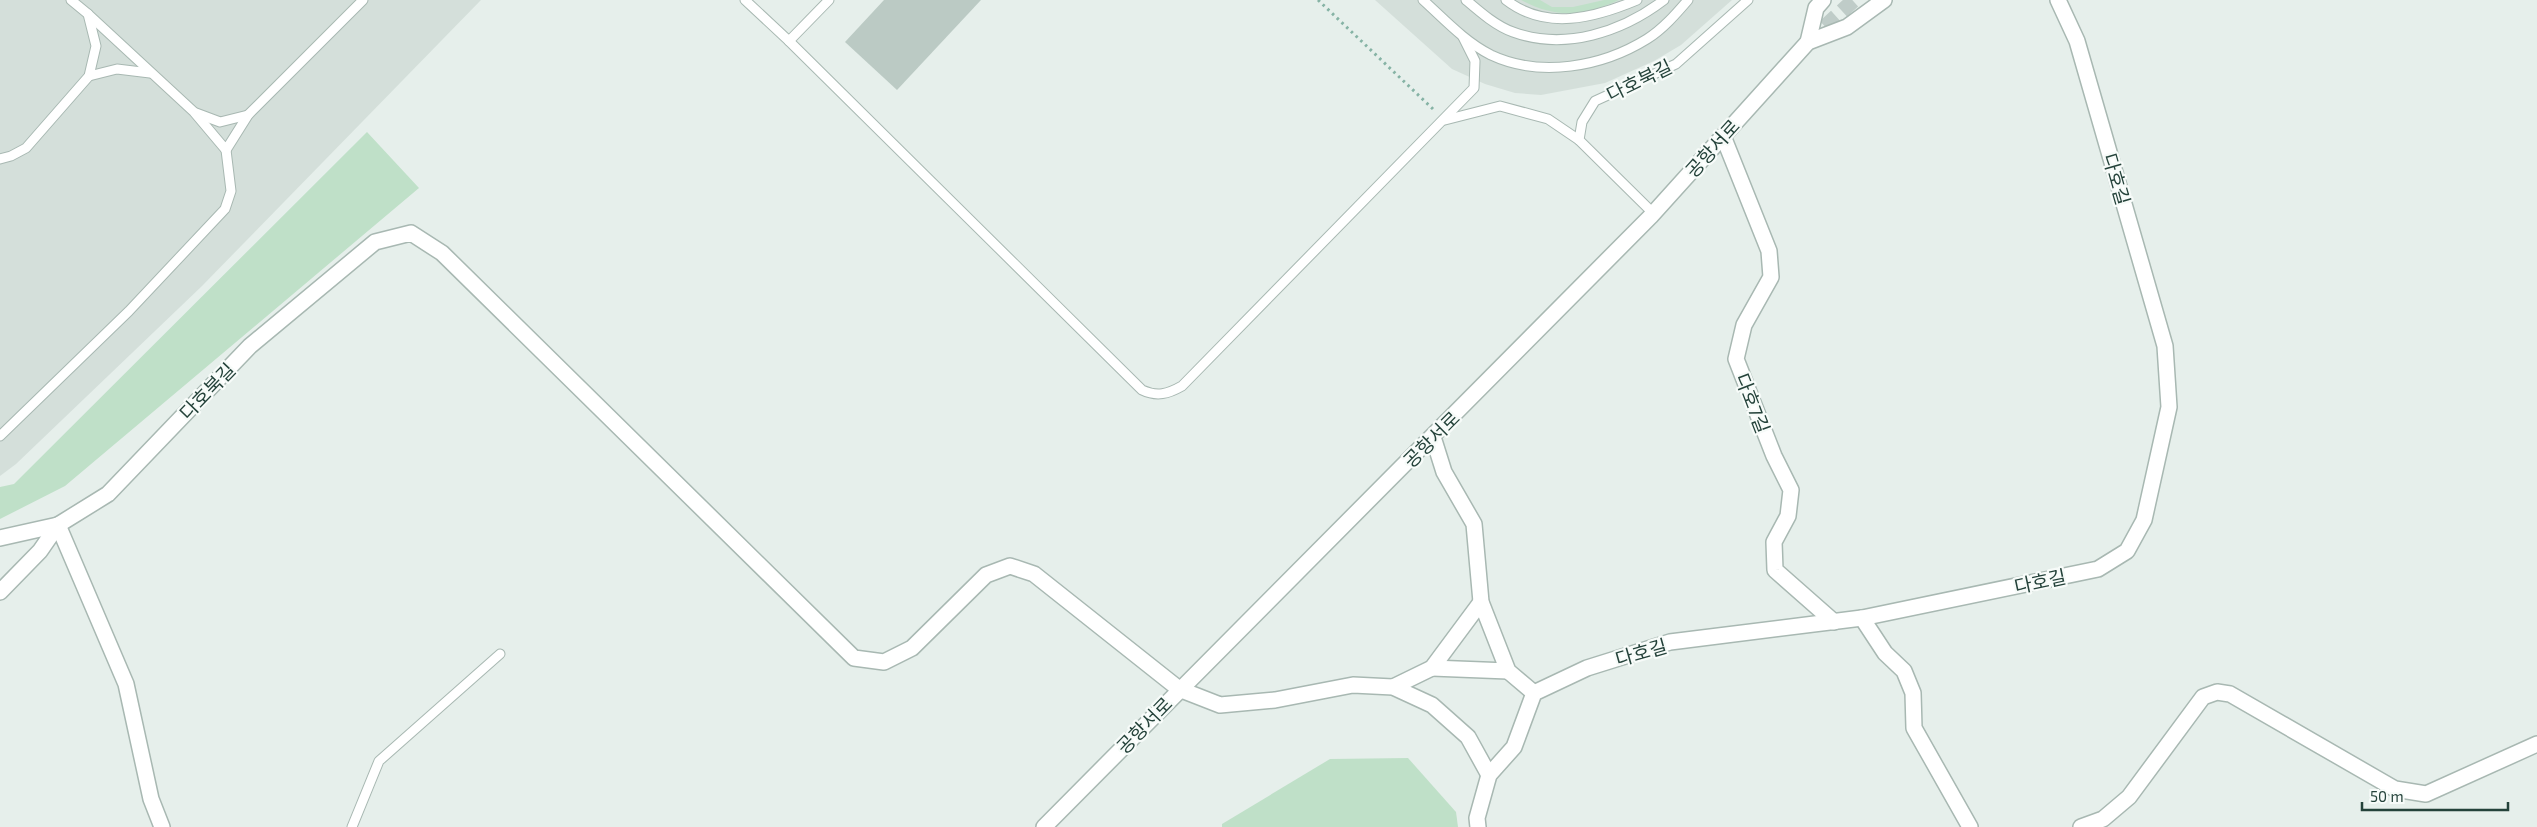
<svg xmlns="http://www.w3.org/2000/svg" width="2537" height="827" font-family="'Exo 2','Noto Sans KR',sans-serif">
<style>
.built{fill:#d4dfda}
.green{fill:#bfe0c8}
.building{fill:#bbcac4}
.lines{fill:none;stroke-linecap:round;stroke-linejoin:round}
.tertiary-tunnel{stroke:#bfccc8;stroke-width:15;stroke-dasharray:15 8;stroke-linecap:butt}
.service-casing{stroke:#a8b8b2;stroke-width:11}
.minor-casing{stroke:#a8b8b2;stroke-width:18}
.tertiary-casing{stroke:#a8b8b2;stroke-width:18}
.path{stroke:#86b3a5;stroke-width:3;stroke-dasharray:2.5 4;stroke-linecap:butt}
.service{stroke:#fff;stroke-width:9}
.minor{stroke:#fff;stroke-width:15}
.tertiary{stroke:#fff;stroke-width:15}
.labels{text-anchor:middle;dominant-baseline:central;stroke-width:4.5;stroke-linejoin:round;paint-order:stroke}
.street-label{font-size:19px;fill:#24423a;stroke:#f7fbf9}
</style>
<rect width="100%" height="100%" fill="#e6efeb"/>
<g class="built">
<path d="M0 0H481L202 286 16 464 0 476Z"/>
<path d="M1375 0H1732L1681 45 1654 61 1605 83 1541 95 1515 93 1485 84 1452 69Z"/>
</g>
<g class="green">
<path d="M1521 0H1540L1552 7H1573L1604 0H1619C1584 16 1556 19 1521 0Z"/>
<path d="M367 132 419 188 65 486 0 519V487L14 484Z"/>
<path d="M1408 758 1456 812 1458 827H1222V824L1330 759Z"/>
</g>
<path class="building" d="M884 0H981L897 90 845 42Z"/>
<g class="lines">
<path class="tertiary-tunnel" d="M1808 42 1854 0"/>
<g class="service-casing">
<g id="service">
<path d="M745 0 789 41"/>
<path d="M829 0 789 41 1142 390C1157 397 1168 394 1182 386L1474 88 1475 61 1463 37"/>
<path d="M1423 0C1444 19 1465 42 1491 55 1540 78 1602 67 1647 39 1663 29 1676 14 1688 0"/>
<path d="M1466 0C1480 12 1496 26 1513 32 1565 51 1622 32 1664 0"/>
<path d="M1506 0C1546 31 1594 18 1637 0"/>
<path d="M88 14 194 112 226 150 248 115 363 0"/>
<path d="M89 76 117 69 150 73"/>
<path d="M196 113 220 122 248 115"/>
<path d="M1445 120 1500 106 1548 119 1579 140"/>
<path d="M0 159 11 156 26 148 89 76 96 46 88 14 71 0"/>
<path d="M1653 213 1579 140 1582 122 1595 101 1676 64 1748 0"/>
<path d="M0 436 129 311 225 209 231 191 226 150"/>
<path d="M352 827 379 761 500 654"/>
</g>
</g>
<g class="minor-casing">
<g id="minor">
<path d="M1723 136 1769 251 1771 277 1744 325 1736 359 1774 456 1791 490 1788 516 1774 542 1775 570 1834 622"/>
<path d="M1433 437 1444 472 1474 524 1481 602 1508 671 1534 693"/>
<path d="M58 525 126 684 151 799 162 827"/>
<path d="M0 538 58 525 108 494 250 346 375 242 411 233 442 253 854 658 884 662 912 648 986 575 1010 566 1034 574 1179 689 1220 705 1275 700 1353 685 1393 687 1432 705 1468 737 1489 775"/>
<path d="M0 592 40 551 58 525"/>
<path d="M1862 618 1885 653 1904 671 1913 693 1914 728 1970 827"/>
<path d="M1432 668 1508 671"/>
<path d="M1393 687 1432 668 1481 602"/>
<path d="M1478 827 1477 818 1489 775 1514 747 1534 693 1587 668 1670 642 1862 618 2098 569 2127 551 2144 520 2169 407 2165 346 2077 41 2058 0"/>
<path d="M2081 827 2103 819 2129 797 2203 697 2217 692 2230 694 2395 789 2426 794 2537 744"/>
</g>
</g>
<g class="tertiary-casing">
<g id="tertiary">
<path d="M1808 42 1816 8 1823 0"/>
<path d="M1044 827 1651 216 1808 42 1847 27 1884 0"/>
</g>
</g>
<path class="path" d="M1318 0 1433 109"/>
<use href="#service" class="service"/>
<use href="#minor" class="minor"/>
<use href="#tertiary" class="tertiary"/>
</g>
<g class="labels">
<g class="street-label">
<text transform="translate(1639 80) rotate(-26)">다호북길</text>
<text transform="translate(1712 148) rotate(-48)">공항서로</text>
<text transform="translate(2117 179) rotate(74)">다호길</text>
<text transform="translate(207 391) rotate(-46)">다호북길</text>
<text transform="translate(1753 403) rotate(69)">다호7길</text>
<text transform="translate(1431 439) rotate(-45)">공항서로</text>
<text transform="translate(2040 581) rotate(-12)">다호길</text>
<text transform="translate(1641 652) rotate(-16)">다호길</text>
<text transform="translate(1144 725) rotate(-46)">공항서로</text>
</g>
</g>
<path d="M2362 802v8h146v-8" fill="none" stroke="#24423a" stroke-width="2.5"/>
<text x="2370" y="802" font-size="15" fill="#24423a" stroke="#f7fbf9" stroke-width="4" paint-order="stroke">50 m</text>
</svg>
